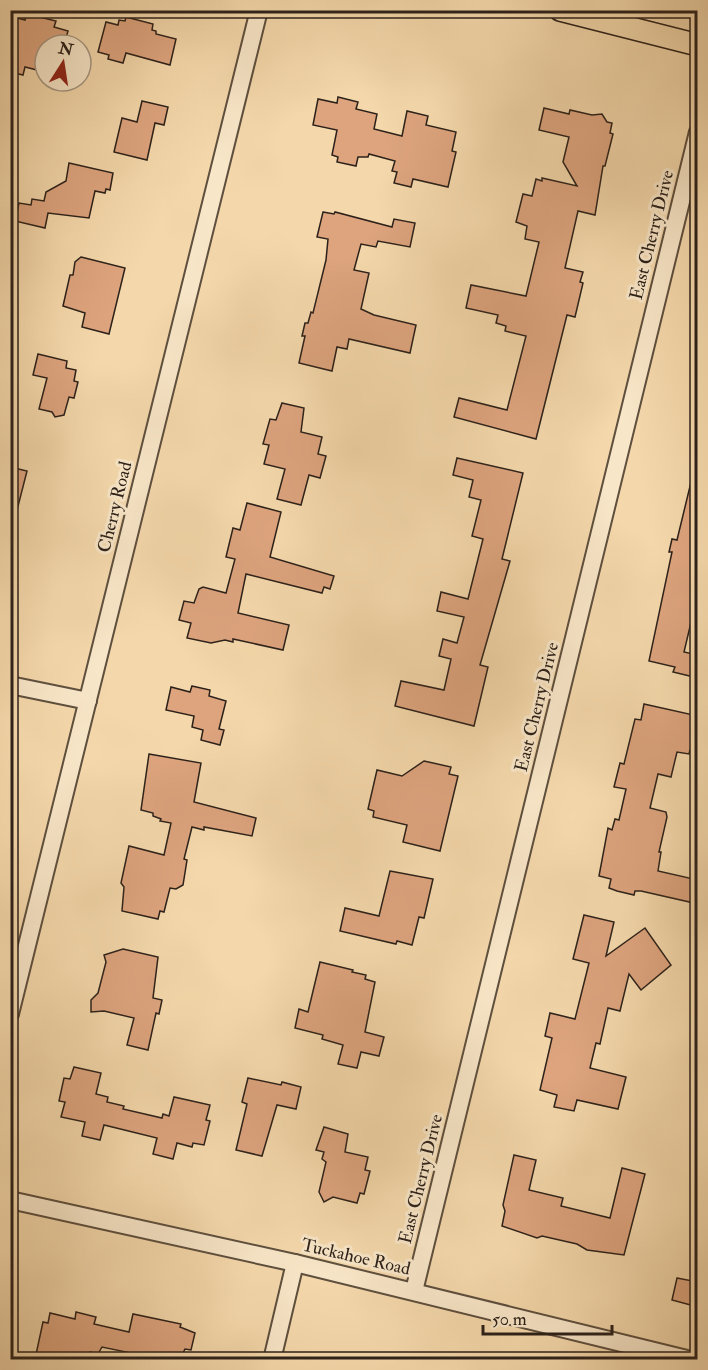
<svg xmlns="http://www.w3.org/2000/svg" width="708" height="1370" font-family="'IM FELL Double Pica',serif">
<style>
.building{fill:#dda47e;stroke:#2c211a;stroke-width:1.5}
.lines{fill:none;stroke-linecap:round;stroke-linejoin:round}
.minor-casing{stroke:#5e4f3e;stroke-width:20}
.major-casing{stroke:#2c211a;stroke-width:24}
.minor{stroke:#f8e6c8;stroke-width:16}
.major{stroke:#f4d8ab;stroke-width:21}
.labels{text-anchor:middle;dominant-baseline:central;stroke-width:6;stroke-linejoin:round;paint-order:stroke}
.street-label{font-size:18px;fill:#2c211a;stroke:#f8e6c8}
</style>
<rect width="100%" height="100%" fill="#f4d8ab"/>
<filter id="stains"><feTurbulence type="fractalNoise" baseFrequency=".00333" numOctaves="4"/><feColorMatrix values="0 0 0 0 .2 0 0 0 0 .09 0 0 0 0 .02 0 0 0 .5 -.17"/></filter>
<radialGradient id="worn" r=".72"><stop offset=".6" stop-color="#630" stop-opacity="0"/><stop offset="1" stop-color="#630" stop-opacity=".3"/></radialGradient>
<g class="building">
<path d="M27 14 56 21 54 27 68 31 64 45H45V72L25 67 23 75 10 72V30L14 17 25 20Z"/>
<path d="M126 17 153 24 152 30 156 31V34L176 39 170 65 126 53 123 63 108 59 109 55 98 52 106 22 118 25 119 20 125 21Z"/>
<path d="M338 97 358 102 356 109 377 114 374 129 402 136 407 111 428 116 426 125 456 132 452 151 456 152 448 187 413 179 411 187 394 183 397 172 392 171 395 161 369 154 368 157H358L356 166 337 162 338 157 332 155 337 130 313 125 318 99 337 103Z"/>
<path d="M142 101 168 107 164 125 155 123 147 160 114 152 122 118 137 122Z"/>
<path d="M544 108 569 114 570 110 592 115 602 114 607 122 612 123 610 133 613 134 605 166H603L595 215 578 211 565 268 583 272 580 282 583 283 575 317 567 315 536 439 454 417 459 398 507 410 526 336 505 331 506 326 496 323 498 315 466 308 471 285 526 296 539 242 525 239 527 226 516 222 523 194 532 196 536 179 542 181V178L577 186 563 162 569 137 539 130Z"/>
<path d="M69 163 113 173 110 190 106 189 105 193 95 191 89 218 48 213 45 228 15 221 19 203 31 205 32 199 44 201 46 192 66 181Z"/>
<path d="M323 212 334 214 335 212 392 227 394 219 415 223 410 247 378 241 376 247 361 244 354 270 369 273 361 309 374 315 416 325 410 353 349 339 347 349 337 347 332 371 299 363 305 336H302L305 323H308L311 312 313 313 326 260 328 239 317 237Z"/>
<path d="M81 257 125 268 109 334 82 327 85 313 63 306 70 275H73L75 262Z"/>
<path d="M38 354 67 361 66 368 76 370 74 381 78 382 74 398 69 397 64 415 55 417 52 412 39 409 47 378 33 375Z"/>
<path d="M282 403 304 408 301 432 322 437 318 454 326 456 320 478 309 475 301 505 277 499 285 469 264 464 269 445 263 444 270 419 276 420Z"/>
<path d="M457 458 523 473 502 559 510 561 480 665 488 667 474 726 395 706 401 681 444 690 451 659 439 656 443 639 457 643 464 617 437 611 441 592 468 599 483 539 472 536 481 500 469 497 473 480 453 475Z"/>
<path d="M10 467 27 471 15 518 10 517Z"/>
<path d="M692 478H698V593L684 652 698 655V678L673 672 675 667 649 661 672 552H669L672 539 677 540Z"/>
<path d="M247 503 281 512 270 557 334 576 330 589 324 587 322 593 246 574 238 613 289 625 283 650 233 639V642L225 640 211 643 187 638 191 623 179 620 184 601 194 603 199 589 203 587 226 593 235 559 226 557 233 528 240 530Z"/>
<path d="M192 686 210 690 209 696 226 701 219 729 224 730 220 745 201 740 203 730 192 727 194 716 166 710 171 687 190 692Z"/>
<path d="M644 704 698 716V752L690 750 689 754 677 752 671 777 658 774 650 808 666 812 667 817 659 852H661L658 871 698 880V900H695L694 903 641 891H635L634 895 617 891 609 888 611 879 599 876 608 828 612 830 615 819 619 820 626 789 614 787 620 763 624 764 635 719 641 720Z"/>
<path d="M149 754 201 763 194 802 256 818 252 836 204 827V830L192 827 184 859 187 860 183 885 176 889 170 888 164 912 160 911 158 919 122 911 124 887 121 883 129 846 164 855 171 823 160 821 161 819 153 816V813L141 810Z"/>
<path d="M424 761 451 767 449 774 458 776 440 851 403 842 407 825 373 817 374 811 368 809 377 770 402 776Z"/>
<path d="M390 871 433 879 424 918 419 917 412 945 397 941 396 944 340 931 345 908 379 916Z"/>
<path d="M584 915 614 922 606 956 645 928 671 965 641 990 629 974 620 1011 608 1008 600 1044 596 1043 590 1068 626 1077 618 1109 577 1100 574 1111 554 1107 557 1095 540 1090 552 1038 545 1036 550 1013 575 1019 589 963 573 959Z"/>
<path d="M123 949 158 957 153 998 162 1000 159 1014 156 1013 148 1050 127 1045 134 1018 104 1011 91 1012V1000L98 993 106 962 104 955Z"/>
<path d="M320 962 353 970 352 972 366 975 365 979 375 982 365 1032 384 1037 379 1056 361 1052 357 1068 338 1064 343 1045 322 1039 323 1035 295 1028 299 1009 308 1012Z"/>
<path d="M74 1067 101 1073 96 1094 108 1097 107 1102 124 1106 123 1109 162 1118 163 1114 169 1116 174 1097 210 1105 206 1120 210 1121 204 1145 193 1143 192 1147 177 1143 173 1159 153 1154 157 1138 104 1125 100 1140 82 1136 85 1122 61 1117 65 1102 59 1101 64 1078 70 1079Z"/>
<path d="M248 1078 281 1085 282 1082 301 1087 296 1109 277 1105 262 1156 236 1150 247 1104 242 1102Z"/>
<path d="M324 1127 348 1134 345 1152 368 1157 365 1170 370 1171 364 1194 360 1193 357 1203 333 1197 324 1202 319 1192 326 1162 322 1159 324 1152 316 1150Z"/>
<path d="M514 1155 536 1160 529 1190 563 1198 561 1206 610 1218 622 1168 645 1174 624 1255 587 1250 577 1244 542 1236 537 1238 502 1226 505 1211 503 1205Z"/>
<path d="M677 1278 698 1282V1307L672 1300Z"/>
<path d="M76 1312 96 1317 94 1324 129 1332 133 1314 181 1324 180 1327 195 1333 191 1350 185 1349 180 1359H130L131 1353 102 1347 98 1354 90 1352 88 1359H35L43 1322 48 1323 50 1313 75 1319Z"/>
</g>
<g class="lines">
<g class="minor-casing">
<g id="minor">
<path d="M10 685 88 701"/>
<path d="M10 1014 259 10"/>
<path d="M10 1200 295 1263 691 1360"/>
<path d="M414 1291 698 132"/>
<path d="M272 1360 295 1263"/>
</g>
</g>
<g class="major-casing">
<path id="major" d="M560 10 698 45"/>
</g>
<use href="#minor" class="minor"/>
<use href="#major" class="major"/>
</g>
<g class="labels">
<g class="street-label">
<text transform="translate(652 235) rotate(-76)">East Cherry Drive</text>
<text transform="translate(115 507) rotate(-76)">Cherry Road</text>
<text transform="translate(537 707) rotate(-76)">East Cherry Drive</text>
<text transform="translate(421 1179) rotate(-76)">East Cherry Drive</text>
<text transform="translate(356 1257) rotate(13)">Tuckahoe Road</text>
</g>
</g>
<rect width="708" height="1370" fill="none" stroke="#f4d8ab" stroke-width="36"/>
<rect x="12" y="12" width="684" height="1346" fill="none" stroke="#2c211a" stroke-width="3"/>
<rect x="18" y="18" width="672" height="1334" fill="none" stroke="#2c211a" stroke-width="1.5"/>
<g transform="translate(63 63) rotate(12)"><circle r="28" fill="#f8e6c8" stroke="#a69782" stroke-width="1.5"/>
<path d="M0-4.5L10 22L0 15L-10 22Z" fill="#8f2418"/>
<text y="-9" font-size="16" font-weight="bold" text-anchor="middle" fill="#2c211a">N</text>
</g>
<path d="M483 1325v9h129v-9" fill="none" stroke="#2c211a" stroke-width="3"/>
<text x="492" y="1325" font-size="18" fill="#2c211a" stroke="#f8e6c8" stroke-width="4.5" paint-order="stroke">50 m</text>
<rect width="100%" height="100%" filter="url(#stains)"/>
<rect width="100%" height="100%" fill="url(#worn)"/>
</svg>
